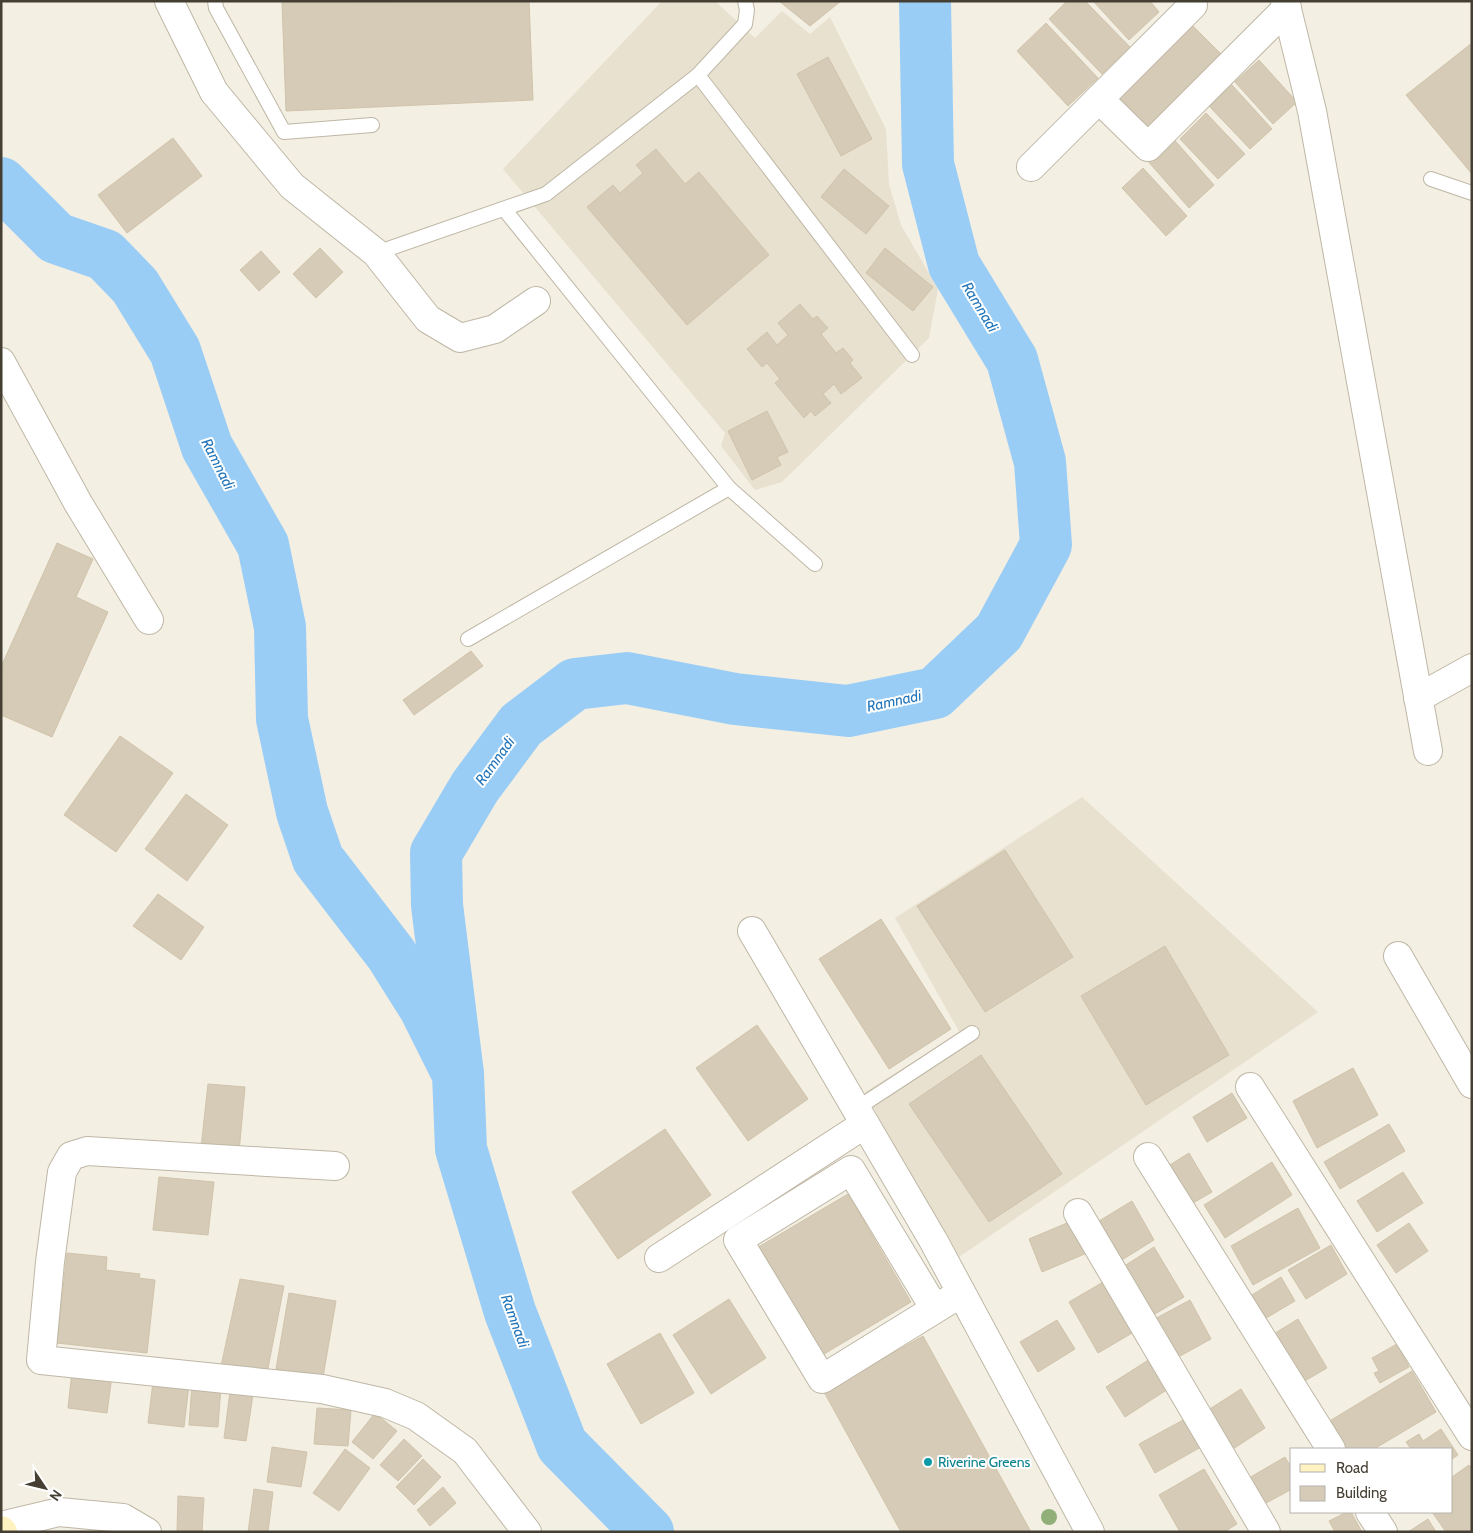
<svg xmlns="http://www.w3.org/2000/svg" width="1473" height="1533" font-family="Cabin,sans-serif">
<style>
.residential{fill:#e8e1d0}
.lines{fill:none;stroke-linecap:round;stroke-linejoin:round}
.river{stroke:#99cdf6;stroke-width:52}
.building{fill:#d5cbb7;stroke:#d1c3aa}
.lane-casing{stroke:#bfb7a5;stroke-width:16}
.street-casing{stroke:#bfb7a5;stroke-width:30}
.secondary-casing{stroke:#d7c68e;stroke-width:30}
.lane{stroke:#fff;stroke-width:14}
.street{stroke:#fff;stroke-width:28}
.secondary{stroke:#fff2c1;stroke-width:28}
.tree{fill:#91af79}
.culture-dot{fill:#0f9aa8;stroke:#fff;stroke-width:2}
.labels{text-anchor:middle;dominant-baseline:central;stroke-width:4;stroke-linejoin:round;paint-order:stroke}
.culture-label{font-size:14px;fill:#0d838f;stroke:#fff;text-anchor:start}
.water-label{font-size:15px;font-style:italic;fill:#2376ba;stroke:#fff}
</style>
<rect width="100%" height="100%" fill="#f3efe3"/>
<g class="residential">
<path d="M662 1H715L755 38 782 11 810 34 830 17 886 129 889 184 901 225 938 289 929 338 782 482 755 490 721 446 725 433 503 169Z"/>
<path d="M1082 797 1318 1012 956 1259 865 1092 960 1033 895 918Z"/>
</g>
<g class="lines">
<g class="river">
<path d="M1 183 56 238 105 255 135 286 175 351 207 447 263 545 280 627 282 719 302 812 318 859 391 954 425 1008 458 1074 461 1149 510 1312 562 1445 648 1532"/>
<path d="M458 1074 437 905 436 853 475 787 521 725 575 684 627 678 735 699 848 711 935 693 999 632 1046 545 1040 462 1012 360 954 265 928 164 925 1"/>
</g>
</g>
<g class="building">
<path d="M529 1 533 100 286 111 282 2Z"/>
<path d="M779 1H841L810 26Z"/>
<path d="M1067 1H1085L1130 47 1102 74 1049 19Z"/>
<path d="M1093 1H1150L1159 12 1129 40Z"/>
<path d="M1188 21 1228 61 1153 136 1114 96Z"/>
<path d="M1046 23 1098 78 1068 106 1017 51Z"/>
<path d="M1472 43V174L1406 95Z"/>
<path d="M828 57 872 139 841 156 797 74Z"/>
<path d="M1259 60 1297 102 1273 124 1235 82Z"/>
<path d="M1232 85 1272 129 1250 149 1209 106Z"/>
<path d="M1206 113 1245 154 1218 179 1180 139Z"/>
<path d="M1171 136 1214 185 1189 208 1146 159Z"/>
<path d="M173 138 202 176 127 233 98 195Z"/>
<path d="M656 149 685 184 699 172 769 255 687 325 587 207 613 185 620 193 643 173 636 165Z"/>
<path d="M1143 168 1187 216 1166 236 1122 188Z"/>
<path d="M844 169 889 206 866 234 821 197Z"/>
<path d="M320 248 343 272 316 298 293 274Z"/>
<path d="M885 248 933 287 913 311 866 273Z"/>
<path d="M261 251 280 272 259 291 240 270Z"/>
<path d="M800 304 813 319 817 316 828 328 821 334 836 353 843 348 853 360 850 363 862 378 841 394 834 384 823 394 831 403 815 416 811 411 804 418 775 383 780 379 767 363 762 367 747 349 767 332 777 345 788 335 778 323Z"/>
<path d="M767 411 788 452 777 457 781 465 752 480 728 431Z"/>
<path d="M57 543 93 559 76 597 108 612 52 737 1 715V667Z"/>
<path d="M471 651 483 666 414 715 403 700Z"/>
<path d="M120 736 173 773 116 852 64 815Z"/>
<path d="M186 794 228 825 187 881 145 849Z"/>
<path d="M1005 850 1073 957 985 1012 917 906Z"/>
<path d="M158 894 204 927 181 960 133 926Z"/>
<path d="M881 919 951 1029 889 1069 819 959Z"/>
<path d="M1165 946 1229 1055 1146 1105 1081 996Z"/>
<path d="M757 1025 808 1099 748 1141 696 1068Z"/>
<path d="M981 1055 1062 1174 989 1222 909 1104Z"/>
<path d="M1353 1068 1378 1115 1317 1148 1293 1101Z"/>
<path d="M208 1084 245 1087 239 1152 201 1148Z"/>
<path d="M1232 1093 1247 1118 1207 1142 1193 1117Z"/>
<path d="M1389 1124 1405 1151 1340 1189 1324 1162Z"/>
<path d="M665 1129 711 1195 618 1259 572 1192Z"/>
<path d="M1189 1153 1212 1192 1188 1206 1165 1168Z"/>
<path d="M1272 1162 1292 1195 1225 1238 1204 1205Z"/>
<path d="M1403 1172 1423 1203 1377 1232 1357 1201Z"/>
<path d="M159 1177 214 1182 208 1235 153 1230Z"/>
<path d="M848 1194 911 1302 814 1360 750 1252Z"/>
<path d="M1132 1201 1154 1240 1117 1263 1094 1224Z"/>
<path d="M1298 1208 1320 1248 1253 1285 1231 1246Z"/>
<path d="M1074 1220 1087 1253 1042 1272 1029 1239Z"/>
<path d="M1409 1223 1428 1251 1396 1273 1377 1245Z"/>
<path d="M1331 1245 1347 1274 1306 1299 1288 1270Z"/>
<path d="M1154 1247 1184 1297 1148 1318 1118 1270Z"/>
<path d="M67 1253 107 1257 106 1270 140 1274 139 1278 155 1280 147 1353 57 1343Z"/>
<path d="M1281 1277 1295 1301 1261 1321 1247 1298Z"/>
<path d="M240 1279 284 1286 267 1373 221 1366Z"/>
<path d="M1105 1281 1134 1332 1098 1353 1069 1302Z"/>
<path d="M289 1293 336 1301 323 1377 276 1369Z"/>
<path d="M729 1299 766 1358 711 1394 673 1335Z"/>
<path d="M1190 1300 1211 1339 1171 1361 1149 1322Z"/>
<path d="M1298 1319 1327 1368 1296 1386 1267 1338Z"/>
<path d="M1057 1320 1075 1349 1038 1372 1020 1342Z"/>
<path d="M660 1333 694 1393 641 1424 607 1364Z"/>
<path d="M923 1336 1031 1532H901L824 1392Z"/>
<path d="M1397 1344 1409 1367 1380 1383 1374 1373 1379 1371 1372 1358Z"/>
<path d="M1150 1359 1168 1389 1125 1417 1106 1387Z"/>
<path d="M72 1371 112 1376 107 1413 68 1408Z"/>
<path d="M1412 1371 1436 1412 1374 1449H1344L1328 1422Z"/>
<path d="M153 1382 189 1385 184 1427 148 1423Z"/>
<path d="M192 1384 221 1386 218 1427 189 1425Z"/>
<path d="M1241 1389 1265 1428 1230 1451 1205 1412Z"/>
<path d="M230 1392 253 1395 246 1441 224 1438Z"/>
<path d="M317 1408 351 1410 348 1446 314 1444Z"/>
<path d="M375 1413 397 1431 373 1459 352 1442Z"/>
<path d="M1185 1419 1201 1447 1155 1473 1139 1444Z"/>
<path d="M1441 1429 1458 1455 1452 1459V1449H1411L1406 1442 1419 1434 1423 1441Z"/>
<path d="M404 1439 422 1456 398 1481 380 1465Z"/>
<path d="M272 1447 307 1452 301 1487 267 1482Z"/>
<path d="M345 1449 370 1468 339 1511 313 1493Z"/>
<path d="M1285 1457 1292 1469V1489L1257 1508 1242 1482Z"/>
<path d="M423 1459 441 1477 414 1505 396 1487Z"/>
<path d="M1469 1465 1472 1468V1532H1446L1432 1512H1452V1477Z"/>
<path d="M1204 1469 1237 1524 1224 1532H1180L1159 1495Z"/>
<path d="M443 1487 456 1503 430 1526 417 1510Z"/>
<path d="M254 1489 273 1492 268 1532H248Z"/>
<path d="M178 1496 204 1498 202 1532H177Z"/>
<path d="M1347 1512H1351L1362 1532H1335L1329 1521Z"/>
<path d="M1428 1519 1436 1532H1408Z"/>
</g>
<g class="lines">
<g class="lane-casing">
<g id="lane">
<path d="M215 1 216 8 284 132 372 125"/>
<path d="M698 75 912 355"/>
<path d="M1431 179 1472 193"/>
<path d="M504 209 729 488 815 564"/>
<path d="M376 253 546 194 698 75 745 24 747 10 745 1"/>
<path d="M468 639 729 488"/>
<path d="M856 1109 972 1033"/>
</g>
</g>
<g class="street-casing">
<g id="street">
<path d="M169 1 214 92 292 186 376 253 428 319 460 338 495 329 536 301"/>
<path d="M1285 1 1312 111 1428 751"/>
<path d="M1193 5 1099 99 1148 147 1287 8"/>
<path d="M1031 167 1099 99"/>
<path d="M1 362 78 503 149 620"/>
<path d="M1418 698 1472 668"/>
<path d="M752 931 933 1240 1090 1532"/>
<path d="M1398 956 1472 1084"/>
<path d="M1250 1087 1472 1436"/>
<path d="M1148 1157 1331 1449"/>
<path d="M335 1166 87 1151 71 1156 62 1172 50 1262 41 1360 322 1389 385 1403 416 1416 465 1451 527 1532"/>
<path d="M1078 1213 1266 1532"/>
<path d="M659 1258 865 1124"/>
<path d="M935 1309 851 1170 738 1240 822 1379 961 1293"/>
<path d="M1370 1512 1383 1532"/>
<path d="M1 1526 59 1512 123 1518 147 1532"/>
</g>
</g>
<g class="secondary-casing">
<path id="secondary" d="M1 1530 3 1532"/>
</g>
<use href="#lane" class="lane"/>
<use href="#street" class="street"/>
<use href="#secondary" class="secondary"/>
</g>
<circle class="tree" cx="1049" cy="1517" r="8"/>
<circle class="culture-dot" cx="928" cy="1462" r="5"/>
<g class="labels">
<g class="culture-label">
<text x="938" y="1462">Riverine Greens</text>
</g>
<g class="water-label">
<text transform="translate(980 307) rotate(59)">Ramnadi</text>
<text transform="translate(218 464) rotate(63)">Ramnadi</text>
<text transform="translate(894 701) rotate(-12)">Ramnadi</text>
<text transform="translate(495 761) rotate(-54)">Ramnadi</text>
<text transform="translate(515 1321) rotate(70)">Ramnadi</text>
</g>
</g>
<rect width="1473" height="1533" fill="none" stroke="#453f33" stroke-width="5"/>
<rect x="1290" y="1448" width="162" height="65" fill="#ffffff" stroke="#b5b2ad"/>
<rect x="1300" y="1464" width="25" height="8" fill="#fff2c1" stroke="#b5b2ad"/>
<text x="1336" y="1473" font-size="15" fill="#453f33">Road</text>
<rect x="1300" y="1486" width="25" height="15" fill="#d5cbb7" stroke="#b5b2ad"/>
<text x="1336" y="1498" font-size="15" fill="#453f33">Building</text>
<g transform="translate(45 1488) rotate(125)" stroke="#ffffff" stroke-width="4" paint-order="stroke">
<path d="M0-4L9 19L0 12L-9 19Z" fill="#453f33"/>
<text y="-8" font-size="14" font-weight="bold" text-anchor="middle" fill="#453f33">N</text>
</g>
</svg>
